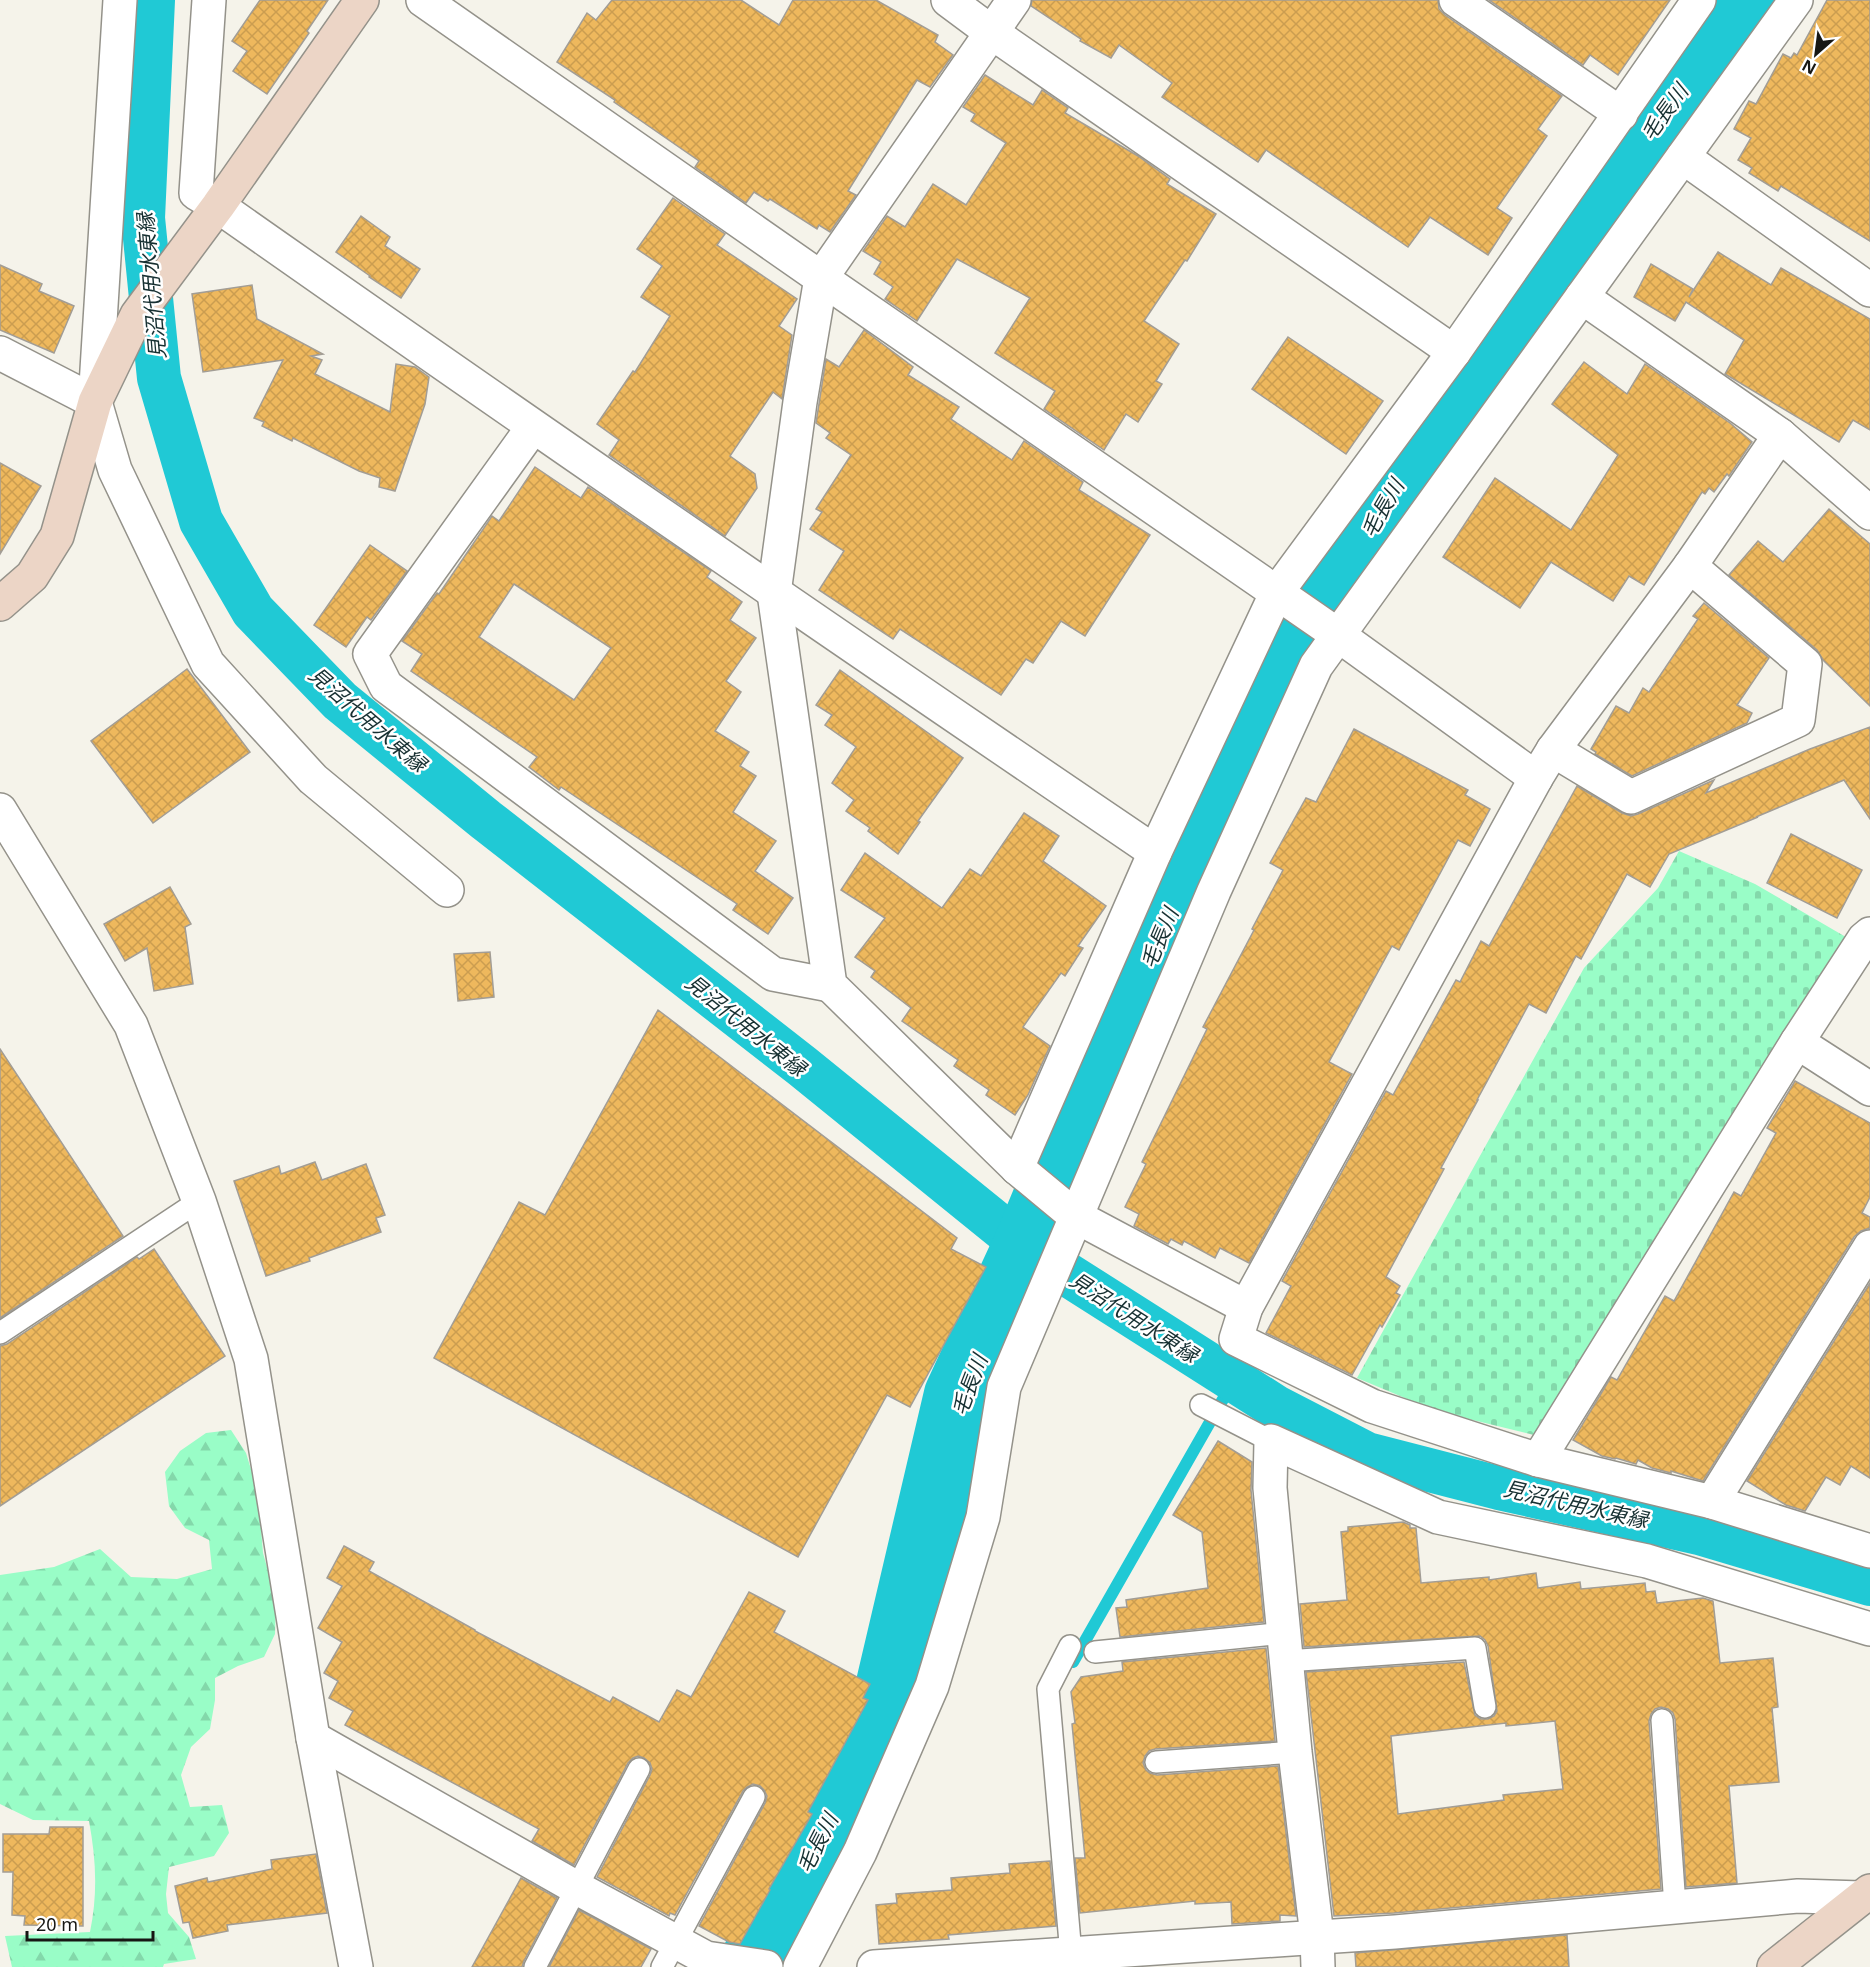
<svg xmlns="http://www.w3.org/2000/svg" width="1870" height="1967" font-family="'Noto Sans','Noto Sans JP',sans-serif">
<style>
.forest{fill:url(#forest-firs)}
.cemetery{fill:url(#cemetery-stones)}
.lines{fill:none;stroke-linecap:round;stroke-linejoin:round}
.stream{stroke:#20c9d5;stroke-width:12}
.canal{stroke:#20c9d5;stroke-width:44}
.river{stroke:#20c9d5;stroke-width:75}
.building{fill:url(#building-cross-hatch);stroke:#a29d95;stroke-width:1.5;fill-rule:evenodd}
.lane-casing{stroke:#94928a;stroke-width:24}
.street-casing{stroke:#94928a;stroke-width:36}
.secondary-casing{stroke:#94928a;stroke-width:36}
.lane{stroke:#fff;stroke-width:21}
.street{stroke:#fff;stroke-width:33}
.secondary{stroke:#ecd5c6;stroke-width:33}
.labels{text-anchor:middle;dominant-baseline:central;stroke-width:5;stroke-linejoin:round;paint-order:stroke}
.water-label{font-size:21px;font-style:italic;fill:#173032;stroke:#fff}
</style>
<defs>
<pattern id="forest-firs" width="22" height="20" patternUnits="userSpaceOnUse" patternTransform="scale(1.5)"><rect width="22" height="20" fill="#99fdc7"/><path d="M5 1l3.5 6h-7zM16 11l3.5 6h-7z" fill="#83d8aa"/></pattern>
<pattern id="cemetery-stones" width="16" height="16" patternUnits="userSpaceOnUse" patternTransform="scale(1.5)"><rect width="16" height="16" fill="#99fdc7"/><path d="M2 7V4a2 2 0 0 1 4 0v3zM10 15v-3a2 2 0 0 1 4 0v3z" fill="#83d8aa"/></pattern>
<pattern id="building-cross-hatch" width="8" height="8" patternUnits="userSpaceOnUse" patternTransform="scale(1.5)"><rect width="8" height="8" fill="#eeb85d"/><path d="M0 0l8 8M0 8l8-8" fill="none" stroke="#cb9d50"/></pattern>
</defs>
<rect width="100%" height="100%" fill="#f5f3ea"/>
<path class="forest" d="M231 1430 246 1453 258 1492 263 1553 276 1599 275 1634 264 1657 238 1666 215 1678V1700L210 1729 191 1747 181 1775 190 1807 222 1805 229 1833 214 1856 169 1867 166 1894 168 1913 189 1937 196 1959 164 1964 163 1967H12L5 1936 90 1932C98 1893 96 1859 89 1821L33 1820 0 1804V1575L54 1567 100 1549 131 1577 177 1579 212 1569 209 1540 185 1528 169 1506 165 1472 180 1451 206 1433Z"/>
<path class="cemetery" d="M1679 851 1755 884 1851 940 1534 1435 1436 1411 1357 1378 1584 968 1658 888Z"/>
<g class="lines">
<path class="stream" d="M1073 1662 1234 1380"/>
<path class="canal" d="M153 0 143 218 159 378 201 521 253 611 340 701 486 820 802 1066 1029 1250 1276 1407 1367 1454 1499 1488 1699 1533 1870 1584"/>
<path class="river" d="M755 1967 891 1695 961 1397 1029 1250 1231 763 1294 647 1354 556 1410 460 1745 0"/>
</g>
<g class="building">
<path d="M260 0H328L307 31 309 33 267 94 233 71 247 51 232 41Z"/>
<path d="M612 0H741L779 25 793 0H876L938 35 935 42 953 55 930 87 917 80 848 191 856 195 830 232 819 225 817 229 770 199 768 201 754 192 746 203 695 167 699 161 614 102 615 100 557 62 587 13 596 20Z"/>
<path d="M1032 0H1438L1439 9 1445 15 1562 96 1538 129 1547 136 1497 208 1512 218 1488 255 1430 217 1408 247 1266 150 1258 162 1162 97 1172 83 1119 45 1111 58 1080 41 1081 39 1031 6Z"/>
<path d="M1489 0H1670L1618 75 1590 55 1583 65Z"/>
<path d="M1827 0H1870V241L1781 186 1778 191 1749 173 1752 168 1738 160 1751 138 1734 129 1749 101 1756 104 1783 54 1791 58 1794 53 1797 55Z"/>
<path d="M985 75 1033 105 1042 90 1068 108 1065 113 1138 156 1170 179 1167 184 1216 214 1187 261 1185 260 1144 321 1179 344 1156 381 1162 384 1138 422 1126 414 1104 450 1044 409 1055 391 995 353 1030 298 957 259 917 321 885 299 893 287 874 274 881 262 863 251 887 216 905 227 933 184 966 205 1006 143 971 121 975 114 963 107Z"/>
<path d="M673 198 725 234 717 245 797 299 779 326 792 335 782 399 773 392 730 456 755 474 757 488 725 536 609 455 619 440 597 424 633 371 635 372 670 316 641 297 662 266 637 249Z"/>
<path d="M361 216 390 237 385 246 420 269 401 298 369 277 370 276 336 252Z"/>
<path d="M1718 252 1771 285 1781 268 1870 319V430L1853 420 1839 442 1725 374 1744 340 1686 302 1675 321 1634 297 1651 264 1693 289 1689 297Z"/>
<path d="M0 265 42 284 39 291 74 306 54 353 0 330Z"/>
<path d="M252 285 257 319 323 354 311 356 322 360 315 374 390 412 396 364 415 367 429 377 425 404 395 491 379 487 380 478 359 471 293 438 292 441 262 426 264 422 254 418 283 360 203 372 192 294Z"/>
<path d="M864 330 913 367 908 375 959 407 951 419 1012 460 1024 441 1083 482 1079 490 1150 535 1085 636 1061 621 1033 663 1026 659 1001 695 900 629 893 639 819 590 844 551 810 529 822 512 816 509 851 455 826 438 830 433 816 423 826 359 839 367Z"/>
<path d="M1288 337 1383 401 1346 454 1252 389Z"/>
<path d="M1584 362 1627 394 1645 364 1730 423 1752 442 1729 476 1727 474 1714 492 1709 488 1705 494 1702 492 1644 585 1629 576 1613 601 1551 562 1520 608 1443 557 1495 478 1571 530 1618 455 1552 404Z"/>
<path d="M0 463 41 486 0 554Z"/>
<path d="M535 467 581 498 588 487 711 571 707 577 742 602 730 620 756 638 726 681 741 692 715 731 749 752 740 766 756 776 733 812 776 841 755 871 793 898 768 934 733 910 737 904 561 787 559 790 529 767 537 757 411 671 422 654 402 641 437 593 439 594 492 516 499 521ZM514 584 611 648 574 700 479 637Z"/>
<path d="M1829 509 1870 544V706L1823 660 1817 650 1729 575 1758 541 1783 562Z"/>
<path d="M370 545 407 571 371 620 367 617 346 647 314 625Z"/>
<path d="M1704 603 1769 658 1737 705 1752 713 1747 723 1632 776 1595 754 1596 752 1591 749 1616 706 1629 713 1643 688 1649 692 1698 619 1693 616Z"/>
<path d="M187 669 250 752 153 823 91 741Z"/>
<path d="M840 670 963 758 918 821 920 822 898 854 868 831 870 828 846 811 854 800 832 783 856 747 825 725 832 715 816 705Z"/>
<path d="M1870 727V819L1844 780 1756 817H1758L1669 854 1650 887 1627 874 1581 959 1576 956 1546 1013 1529 1004 1477 1100H1478L1441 1168 1444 1169 1386 1277 1400 1286 1396 1293 1400 1295 1382 1327 1380 1325 1352 1375 1266 1333 1291 1286 1282 1281 1386 1091 1393 1095 1456 980 1460 982 1481 941 1489 946 1577 786 1622 813 1631 816 1638 814 1714 780 1706 793 1810 749Z"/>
<path d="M1354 729 1468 790 1465 795 1490 809 1470 846 1458 840 1399 950 1392 946 1329 1062 1352 1074 1249 1263 1220 1248 1215 1258 1184 1241 1182 1245 1171 1239 1168 1244 1134 1226 1139 1214 1125 1207 1146 1164 1142 1162 1207 1029 1203 1027 1254 930 1252 929 1283 870 1270 863 1306 798 1316 802Z"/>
<path d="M1024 813 1059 836 1043 861 1106 906 1078 946 1083 948 1065 976 1061 973 1023 1027 1050 1046 1028 1095 1015 1115 986 1095 989 1090 954 1066 958 1060 902 1021 911 1008 871 977 875 971 855 957 885 918 841 890 865 853 942 908 970 869 981 876Z"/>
<path d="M1791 834 1862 870 1837 918 1767 883Z"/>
<path d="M170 887 191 924 185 927 193 984 154 991 147 948 125 961 104 924Z"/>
<path d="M490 952 494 997 458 1001 454 954Z"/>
<path d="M658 1010 957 1238 951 1249 986 1267 910 1407 887 1395 798 1557 434 1358 519 1202 545 1215Z"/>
<path d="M0 1049 123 1236 0 1318Z"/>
<path d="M1795 1081 1870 1123V1197L1862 1213 1870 1217V1228L1861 1231 1854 1237 1703 1481 1671 1471V1473L1652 1468 1638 1460 1636 1464 1616 1458 1615 1459 1602 1456 1573 1440 1611 1377 1617 1380 1665 1296 1674 1301 1734 1192 1741 1196 1776 1133 1767 1128Z"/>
<path d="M315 1162 322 1180 366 1164 385 1215 376 1218 381 1232 309 1258 310 1261 266 1276 234 1181 279 1166 281 1174Z"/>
<path d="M154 1249 225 1356 0 1506V1346L7 1344 137 1257 139 1259Z"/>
<path d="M1870 1283V1478L1851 1466 1840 1485 1826 1477 1805 1511 1786 1505 1747 1481Z"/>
<path d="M1218 1441 1252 1462 1251 1490 1264 1622 1120 1637 1116 1608 1127 1607 1126 1600 1208 1588 1202 1532 1173 1515Z"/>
<path d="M1403 1522 1410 1525V1528H1416L1421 1583 1489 1577V1580L1536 1573 1538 1588 1580 1582 1581 1589 1645 1583 1646 1592 1655 1591 1657 1603 1703 1598 1713 1601 1720 1663 1773 1658 1778 1707 1772 1708 1779 1782 1729 1786 1737 1883 1686 1887 1675 1719 1673 1713 1668 1709 1661 1707 1655 1709 1651 1714 1649 1721 1661 1889 1394 1913 1334 1916 1306 1672 1464 1662 1475 1715 1481 1719H1488L1494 1716 1497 1711 1488 1646 1485 1640 1480 1636 1304 1647 1300 1604 1347 1600 1341 1532 1348 1531V1527ZM1555 1721 1563 1789 1503 1795 1504 1800 1398 1814 1391 1736 1506 1723V1726Z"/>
<path d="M344 1546 374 1562 369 1571 475 1630V1631L610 1702 613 1697 659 1722 677 1690 691 1697 749 1592 785 1611 774 1632 870 1684 863 1698 868 1700 808 1812 812 1814 769 1889 770 1890 740 1944 729 1942 699 1926 765 1803 767 1796 764 1790 760 1786 753 1784 747 1787 743 1791 675 1915 670 1913 669 1916 597 1877 650 1775 652 1769 650 1763 644 1758 638 1756 633 1758 628 1763 574 1865 532 1841 539 1829 345 1725 353 1711 329 1698 338 1681 324 1673 342 1642 318 1628 342 1586 327 1578Z"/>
<path d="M1266 1648 1275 1741 1155 1749 1149 1751 1145 1756 1143 1763 1146 1770 1150 1773 1157 1775 1278 1766 1296 1916 1280 1915V1921L1232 1924 1231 1902 1195 1904V1901L1080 1913 1075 1858H1085L1072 1724 1075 1723 1071 1692 1081 1677 1123 1671 1122 1662Z"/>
<path d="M50 1827H83V1926L24 1925 25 1916 12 1915 13 1872H3V1834H49Z"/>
<path d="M316 1854 327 1913 227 1925 228 1931 193 1938 189 1922 183 1923 175 1886 207 1878 208 1882 272 1869 271 1860Z"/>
<path d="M1050 1861 1056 1926 948 1935 949 1939 879 1944 876 1905 897 1903 896 1894 952 1890 951 1878 1010 1873 1009 1864Z"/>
<path d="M521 1878 557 1898 524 1961 522 1967H472Z"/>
<path d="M579 1910 651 1949 641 1967H549Z"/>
<path d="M1567 1935 1569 1967H1356L1355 1953Z"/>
</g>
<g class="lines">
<g class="lane-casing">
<g id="lane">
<path d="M0 1333 199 1201"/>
<path d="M1201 1405 1271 1441"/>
<path d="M1070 1646 1048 1689 1072 1966"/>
<path d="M1095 1652 1284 1633"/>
<path d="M1286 1661 1475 1648 1485 1707"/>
<path d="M1662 1720 1675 1906"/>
<path d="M1156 1762 1295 1752"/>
<path d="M535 1967 639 1769"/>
<path d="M662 1967 754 1797"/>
</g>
</g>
<g class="street-casing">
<g id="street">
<path d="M209 0 196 193 218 206C528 424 841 639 1155 852"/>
<path d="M423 0 821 278 1338 635 1536 778"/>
<path d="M948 0 991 32 1454 352"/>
<path d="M1014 0 821 278 800 402 774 593 830 985 1017 1168 1075 1216 1246 1307"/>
<path d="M1456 0 1621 114"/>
<path d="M1683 157 1870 290"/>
<path d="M1582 297 1780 435 1870 513"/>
<path d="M0 353 95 402 115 470 208 664 313 779 447 890"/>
<path d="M95 402 120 0"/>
<path d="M533 427 370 654 386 686 773 974 830 985"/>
<path d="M1780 435 1690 566 1553 750 1536 778 1246 1307 1236 1339 1372 1406 1538 1460 1712 1502 1870 1551"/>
<path d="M1553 750 1631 797 1798 720 1805 664 1690 566"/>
<path d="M0 810 131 1025 199 1201 251 1359 313 1738 356 1967"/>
<path d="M1797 1042 1870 1089"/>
<path d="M1017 1168 1155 852 1277 592 1454 352 1699 0"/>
<path d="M1538 1460 1797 1042 1864 939 1870 934"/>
<path d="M1712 1502 1870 1247"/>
<path d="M313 1738 577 1888 706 1958 766 1967"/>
<path d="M800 1967 860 1852 932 1686 983 1517 1004 1387 1214 891 1316 666 1796 0"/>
<path d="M874 1967 1395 1932 1798 1896 1861 1898"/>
<path d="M1318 1967 1317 1936 1295 1752 1270 1488 1271 1441 1438 1517 1647 1561 1870 1629"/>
</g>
</g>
<g class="secondary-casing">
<g id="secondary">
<path d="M0 604 32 576 57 536 95 402 137 315 218 206 362 0"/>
<path d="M1774 1967 1870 1891"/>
</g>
</g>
<use href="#lane" class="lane"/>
<use href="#street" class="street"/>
<use href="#secondary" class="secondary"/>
</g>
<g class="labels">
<g class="water-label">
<text transform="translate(1664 112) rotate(-54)">毛長川</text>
<text transform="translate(151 286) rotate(-95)">見沼代用水東縁</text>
<text transform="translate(1382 508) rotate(-60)">毛長川</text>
<text transform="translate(368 719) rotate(41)">見沼代用水東縁</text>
<text transform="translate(1159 938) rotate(-67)">毛長川</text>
<text transform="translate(746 1025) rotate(39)">見沼代用水東縁</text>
<text transform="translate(1134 1317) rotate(33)">見沼代用水東縁</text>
<text transform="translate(969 1385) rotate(-69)">毛長川</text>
<text transform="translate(1576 1504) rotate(13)">見沼代用水東縁</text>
<text transform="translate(817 1843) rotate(-63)">毛長川</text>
</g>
</g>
<g transform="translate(1816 54) rotate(208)" stroke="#ffffff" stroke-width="4.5" paint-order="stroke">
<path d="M0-4.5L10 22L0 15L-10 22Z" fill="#171714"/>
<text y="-9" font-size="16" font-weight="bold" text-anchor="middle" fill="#171714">N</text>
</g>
<path d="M27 1931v9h126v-9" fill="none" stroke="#171714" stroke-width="3"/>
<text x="36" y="1931" font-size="18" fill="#171714" stroke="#ffffff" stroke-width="4.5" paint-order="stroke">20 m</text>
</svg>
